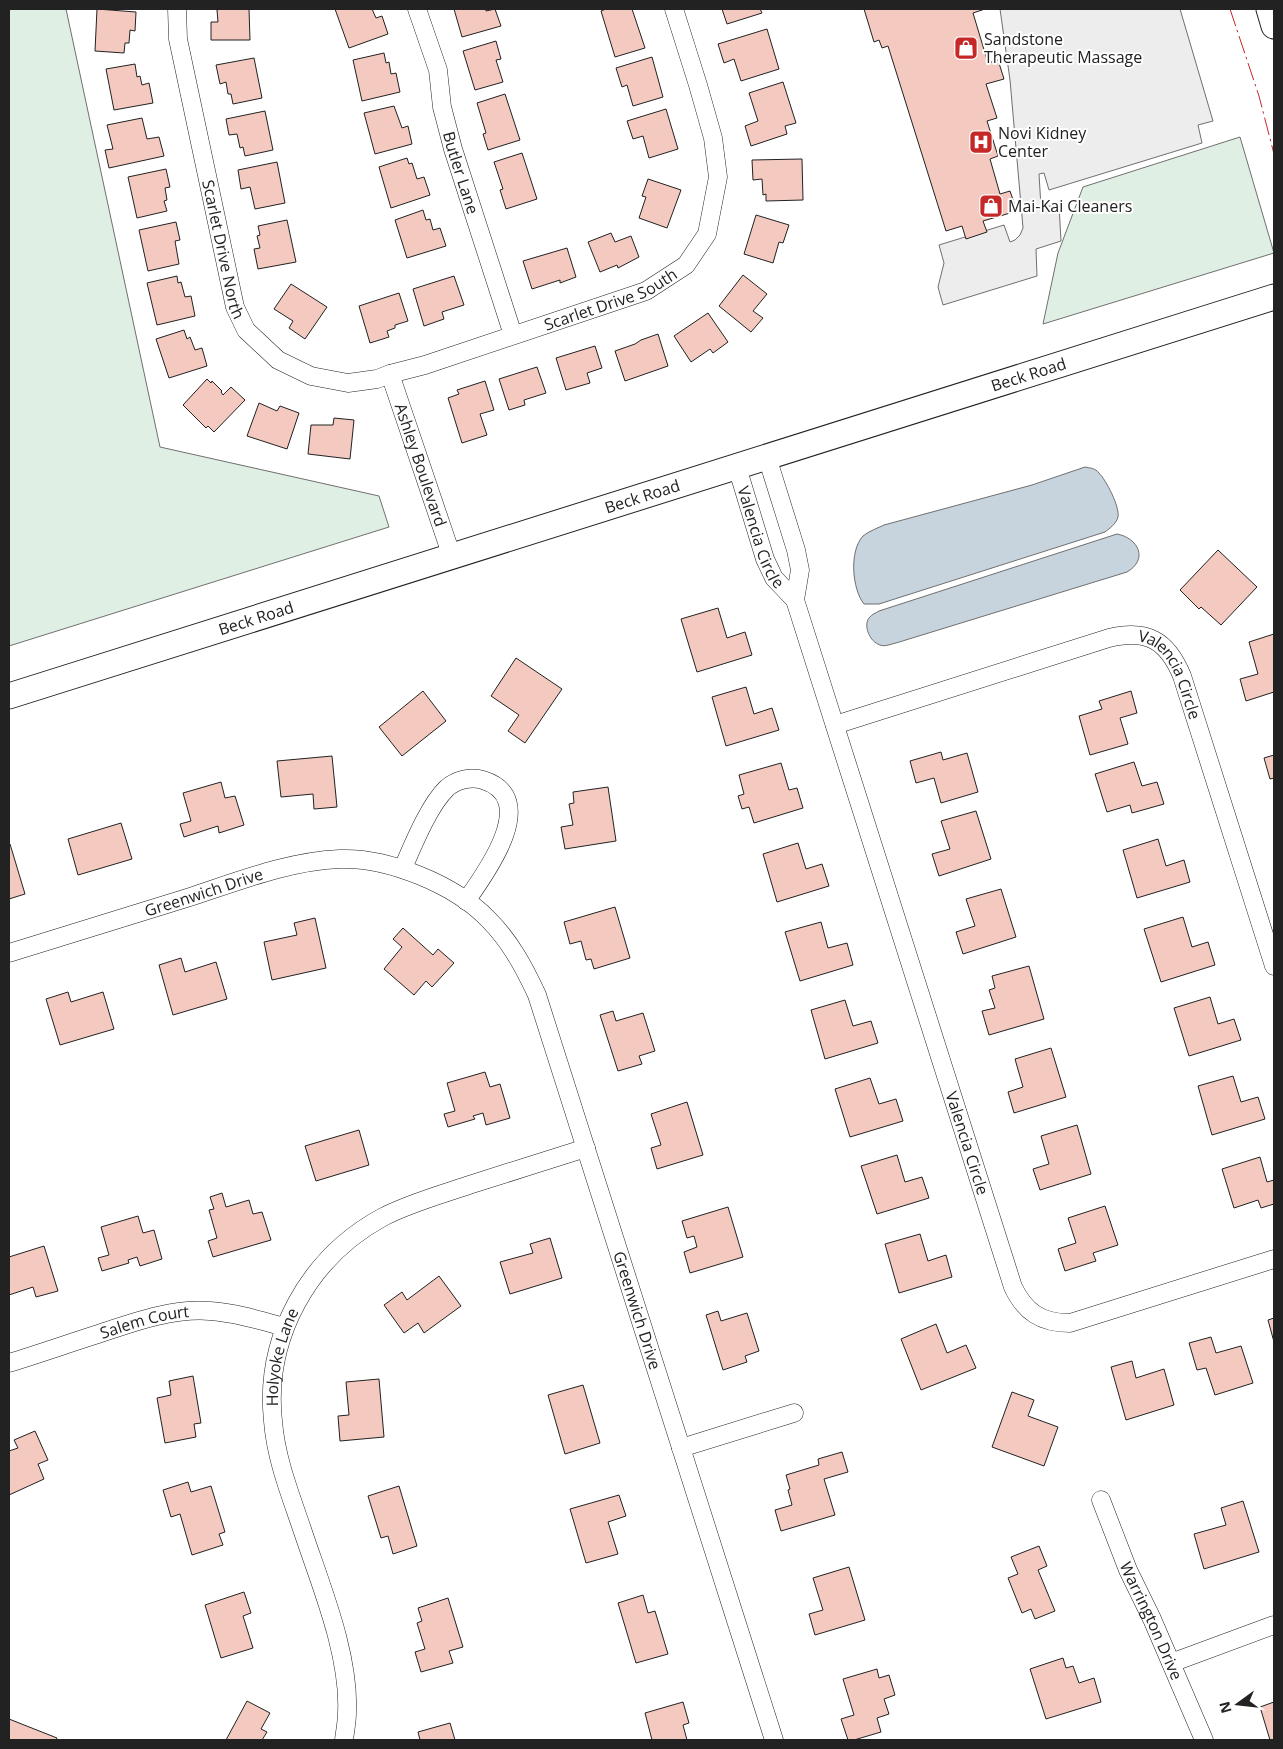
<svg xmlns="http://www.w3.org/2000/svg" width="1283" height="1749" font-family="'Open Sans',sans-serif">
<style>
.green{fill:#e0efe3;stroke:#6f6f6f}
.parking{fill:#ededed;stroke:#6f6f6f}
.water{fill:#c7d3dd;stroke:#6f6f6f}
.building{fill:#f3c9c0;stroke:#222}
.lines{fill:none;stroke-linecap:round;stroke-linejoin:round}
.minor-casing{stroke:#222;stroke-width:19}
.secondary-casing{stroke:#222;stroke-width:27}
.minor{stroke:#fff;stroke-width:18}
.secondary{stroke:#fff;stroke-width:25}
.power{stroke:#c62828;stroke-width:1;stroke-dasharray:18 4 2.5 4;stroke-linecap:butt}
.labels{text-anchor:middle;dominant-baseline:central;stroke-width:4;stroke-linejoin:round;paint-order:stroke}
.poi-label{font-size:16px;fill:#222;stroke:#fff;text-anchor:start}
.street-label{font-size:16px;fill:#222;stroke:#fff}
</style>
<rect width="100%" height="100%" fill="#fff"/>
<g class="green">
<path d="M9 9H66L160 447 379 496 389 527 9 646Z"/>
<path d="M1240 137 1274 253 1043 324 1058 253 1083 187Z"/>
</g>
<path class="parking" d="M1000 9H1180L1213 121 1198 125 1202 143 1049 190 1044 173 1039 174 1041 207 1059 205 1061 241 1036 249 1037 276 943 305 938 287 944 263 939 245 1004 225 1010 242 1015 240 1020 235 1023 228 1010 80Z"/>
<g class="water">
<path d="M1085 467C1090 468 1095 468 1099 473 1106 480 1120 507 1118 517 1116 524 1110 528 1105 532L879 604H864C852 589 849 551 863 536 869 531 878 528 884 525L1032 485Z"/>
<path d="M1117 534C1138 538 1149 559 1127 572L896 643C891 644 885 647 880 645 870 642 863 626 869 618 872 614 876 613 879 611Z"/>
</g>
<g class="building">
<path d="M97 9 136 12 135 31 130 30 129 43H125L124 53 95 51Z"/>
<path d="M220 9H249L250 40H211V22H218L217 10Z"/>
<path d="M335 9H372L376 18 382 16 388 34 349 48Z"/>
<path d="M454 9H486V11L495 9 501 26 462 37Z"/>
<path d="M606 9H632L645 48 615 57 601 11Z"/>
<path d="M722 9H760L762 13 727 24Z"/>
<path d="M864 9H985L973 13 988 63 998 60 1004 79 986 84 997 118 987 121 998 156 990 159 1000 194 1010 191 1017 211 983 221 987 232 966 239 962 226 946 231 888 46 882 48 879 40 874 42Z"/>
<path d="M767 29 779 69 741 81 734 59 724 63 718 44Z"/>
<path d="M496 41 501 59 496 60 503 82 475 90 463 51Z"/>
<path d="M384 53 386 63 389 62 391 74 396 73 400 92 362 101 353 60Z"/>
<path d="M652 57 663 97 633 106 627 85 622 87 616 68Z"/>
<path d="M254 58 262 98 233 104 231 94H228L226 82 220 84 216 65Z"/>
<path d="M135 64 137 77 140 76 142 85 149 83 153 103 114 110 106 69Z"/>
<path d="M783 82 796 123 785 126 787 134 751 146 745 126 758 121 749 93Z"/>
<path d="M505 94 520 140 488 150 483 134 486 133 477 103Z"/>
<path d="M394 106 402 128 408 126 412 144 375 154 364 113Z"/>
<path d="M666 109 678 149 649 158 643 136 633 139 627 121Z"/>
<path d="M265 111 273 150 245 156 243 147 240 148 237 134 229 135 226 119Z"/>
<path d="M142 118 147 139 159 137 164 156 109 168 105 150 113 149 107 125Z"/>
<path d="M522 153 537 199 506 209 500 190 503 189 494 162Z"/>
<path d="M407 158 409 164 412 163 417 179 424 177 430 195 391 208 379 167Z"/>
<path d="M802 159 803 200 766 201V194L763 195 762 179 753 180 752 160Z"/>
<path d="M277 162 285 203 255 209 250 187 241 189 238 170Z"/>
<path d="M166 169 170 187 165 188 167 200 164 201 167 211 137 218 128 177Z"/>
<path d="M648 179 681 190 667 228 639 218 646 197 642 196Z"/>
<path d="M423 210 426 220 430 219 433 230 440 228 446 246 407 258 395 220Z"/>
<path d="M756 215 789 225 783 243 779 242 773 263 744 254Z"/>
<path d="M287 220 296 262 258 269 254 249 260 248 257 236 260 235 258 226Z"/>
<path d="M176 222 180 240 175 241 179 264 148 271 139 230Z"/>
<path d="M611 233 615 242 631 236 639 257 618 268 617 265 600 272 588 242Z"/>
<path d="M567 248 576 277 560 283V280L532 289 523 261Z"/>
<path d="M743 275 767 294 753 311 763 318 751 332 719 306Z"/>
<path d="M177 276 178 283 181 282 185 297 191 296 195 316 157 325 147 283Z"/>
<path d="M454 276 464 305 442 312 444 319 424 326 413 289Z"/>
<path d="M291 284 327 307 305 339 289 328 293 321 274 309Z"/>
<path d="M399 293 408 321 395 325V328L387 331 389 337 370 343 359 306Z"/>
<path d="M708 313 728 342 713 353 710 349 691 362 674 336Z"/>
<path d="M184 330 187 339 190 337 195 350 202 348 207 366 169 378 156 339Z"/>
<path d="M658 334 668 366 625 381 615 351 635 344 641 340Z"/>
<path d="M595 346 602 368 587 373 590 383 566 390 556 358Z"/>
<path d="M537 367 546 393 524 400 525 405 509 410 499 379Z"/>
<path d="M207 379 211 383 212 381 222 391 221 392 223 395 231 387 245 400 214 432 208 426 206 428 183 405Z"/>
<path d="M485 381 494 410 480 414 487 435 462 443 448 398 459 394 457 390Z"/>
<path d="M259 403 277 411 280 406 299 413 287 449 247 436Z"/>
<path d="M334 418 354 420 350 459 308 454 311 425H333Z"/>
<path d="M1218 550 1257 587 1221 625 1201 607 1199 609 1180 590Z"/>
<path d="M718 608 727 638 745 632 752 655 697 672 681 619Z"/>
<path d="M1274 634V692L1246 701 1240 679 1258 674 1249 642Z"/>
<path d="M516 658 562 689 525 743 508 731 519 715 491 696Z"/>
<path d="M746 687 754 714 772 708 779 730 726 746 712 697Z"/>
<path d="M423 691 446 721 402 756 379 727Z"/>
<path d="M1131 691 1137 713 1120 718 1128 744 1090 755 1079 716 1102 709 1099 701Z"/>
<path d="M941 752 943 760 967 753 978 792 941 803 934 778 916 783 910 761Z"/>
<path d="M1274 755V778L1270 779 1264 758Z"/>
<path d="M332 756 337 807 314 809 313 794 281 797 277 761Z"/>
<path d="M1134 762 1142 786 1157 782 1164 804 1132 813 1130 805 1107 812 1095 774Z"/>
<path d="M781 763 789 790 797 788 803 808 754 823 749 807 742 809 738 796 744 794 739 775Z"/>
<path d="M221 782 225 798 235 796 244 825 219 833 218 826 184 837 180 824 191 821 183 793Z"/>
<path d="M608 787 616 841 565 849 561 827 573 825 569 804 574 803 573 792Z"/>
<path d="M976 811 991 859 939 876 932 854 950 849 941 821Z"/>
<path d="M121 823 132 859 78 875 68 839Z"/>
<path d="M1158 839 1166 866 1184 860 1190 882 1137 898 1123 850Z"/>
<path d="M798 843 806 869 822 864 829 886 777 902 763 854Z"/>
<path d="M9 844H10L25 894 9 899Z"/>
<path d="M1001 889 1016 937 963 954 956 932 975 926 966 899Z"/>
<path d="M615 907 630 958 594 969 591 959 586 960 581 941 570 944 564 922Z"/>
<path d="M1183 917 1192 947 1208 942 1215 965 1161 982 1144 929Z"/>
<path d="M315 918 326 968 272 980 264 942 297 935 294 923Z"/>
<path d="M821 922 828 948 847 943 853 965 800 981 785 932Z"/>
<path d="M403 928 433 955 438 949 454 963 432 987 426 981 414 995 384 969 402 947 393 939Z"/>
<path d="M181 958 185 972 216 962 227 999 173 1015 159 965Z"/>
<path d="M1029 966 1044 1019 989 1035 982 1011 995 1008 989 990 995 988 992 976Z"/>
<path d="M68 992 71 1002 103 992 114 1029 60 1045 46 999Z"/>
<path d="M1210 997 1218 1024 1234 1019 1241 1040 1189 1056 1174 1008Z"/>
<path d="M845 1000 853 1026 871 1021 878 1043 825 1059 811 1010Z"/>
<path d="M613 1011 616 1021 643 1013 655 1051 639 1056 642 1064 618 1071 600 1015Z"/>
<path d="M1051 1048 1066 1097 1014 1113 1008 1092 1023 1087 1015 1059Z"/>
<path d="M485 1072 490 1087 500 1084 510 1118 486 1125 483 1113 473 1116 475 1119 448 1127 444 1114 455 1111 447 1083Z"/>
<path d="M1233 1076 1241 1102 1258 1097 1265 1119 1212 1135 1198 1086Z"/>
<path d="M870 1078 879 1104 896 1099 903 1121 850 1137 835 1089Z"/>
<path d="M687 1102 703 1155 657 1169 651 1148 661 1145 651 1114Z"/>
<path d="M1077 1125 1091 1174 1040 1190 1033 1169 1049 1164 1041 1136Z"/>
<path d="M359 1130 369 1165 316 1181 305 1146Z"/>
<path d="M897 1155 905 1182 922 1177 929 1198 877 1214 861 1166Z"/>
<path d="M1260 1157 1267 1182 1274 1180V1204L1261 1208 1258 1200 1234 1208 1222 1169Z"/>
<path d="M222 1193 226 1207 249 1200 253 1214 262 1212 271 1240 213 1257 208 1241 217 1238 209 1210 214 1209 210 1197Z"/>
<path d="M1105 1206 1118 1245 1093 1253 1096 1261 1065 1271 1058 1249 1076 1243 1068 1218Z"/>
<path d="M728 1207 743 1257 690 1273 684 1252 697 1247 694 1236 687 1238 682 1221Z"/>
<path d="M138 1216 143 1233 154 1230 162 1259 140 1266 137 1257 128 1260 129 1263 102 1271 98 1258 109 1255 101 1227Z"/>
<path d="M920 1234 928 1261 946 1255 952 1277 899 1293 885 1244Z"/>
<path d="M550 1238 562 1278 510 1294 500 1262 533 1253 530 1244Z"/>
<path d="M44 1246 58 1291 36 1297 33 1287 9 1295V1257Z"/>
<path d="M439 1276 461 1306 424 1333 418 1323 404 1333 384 1305 402 1292 407 1300Z"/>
<path d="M718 1311 721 1321 747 1313 759 1351 745 1356 747 1362 723 1370 706 1315Z"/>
<path d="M1274 1318V1342L1268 1320Z"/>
<path d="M936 1324 947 1353 966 1345 976 1368 921 1390 901 1339Z"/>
<path d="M1211 1337 1216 1353 1241 1346 1253 1383 1215 1395 1206 1368 1197 1370 1189 1343Z"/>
<path d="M1132 1361 1136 1378 1164 1369 1174 1405 1126 1420 1111 1367Z"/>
<path d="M193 1376 201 1423 194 1424 196 1437 165 1443 157 1398 171 1395 169 1381Z"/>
<path d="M379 1379 384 1437 340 1441 338 1416 349 1415 346 1382Z"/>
<path d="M583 1385 600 1443 565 1454 548 1395Z"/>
<path d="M1012 1392 1034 1400 1028 1416 1058 1427 1044 1466 992 1447Z"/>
<path d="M35 1431 48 1460 38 1464 44 1479 9 1495V1451L18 1448 14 1440Z"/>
<path d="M842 1452 848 1472 824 1479 835 1515 781 1531 775 1510 792 1505 788 1490 790 1489 786 1475 819 1465 818 1459Z"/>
<path d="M188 1482 191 1492 211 1486 225 1532 219 1534 223 1545 192 1555 180 1514 171 1517 163 1490Z"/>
<path d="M399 1486 417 1546 393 1554 388 1536 381 1538 368 1496Z"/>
<path d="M619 1495 626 1516 608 1522 618 1554 586 1563 570 1509Z"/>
<path d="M1243 1501 1259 1552 1204 1569 1194 1534 1226 1525 1221 1508Z"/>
<path d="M1039 1546 1047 1566 1038 1570 1055 1611 1035 1619 1031 1609 1022 1613 1008 1578 1018 1574 1011 1557Z"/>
<path d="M849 1567 865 1620 815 1635 809 1614 823 1610 813 1578Z"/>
<path d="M244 1592 251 1613 243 1616 253 1648 221 1658 205 1605Z"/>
<path d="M643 1595 648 1613 655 1611 668 1654 636 1663 618 1603Z"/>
<path d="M448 1598 463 1647 449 1651 453 1663 421 1672 415 1652 425 1649 417 1623 422 1621 418 1608Z"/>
<path d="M1063 1658 1066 1668 1073 1666 1079 1683 1094 1678 1101 1702 1046 1719 1030 1669Z"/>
<path d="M877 1669 879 1678 889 1675 895 1695 884 1699 889 1714 877 1718 881 1732 854 1740H848L841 1719 854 1715 843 1679Z"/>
<path d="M247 1701 270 1713 261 1729 267 1732 262 1740H226Z"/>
<path d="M683 1702 689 1723 683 1725 687 1740H652L645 1713Z"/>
<path d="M1274 1702V1740H1270L1260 1707Z"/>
<path d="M9 1719 57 1738 56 1740H9Z"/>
<path d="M450 1723 455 1740H420L418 1732Z"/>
</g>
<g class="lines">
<g class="minor-casing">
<g id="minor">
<path id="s1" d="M177 9 178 39 235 307 246 330 278 360 311 376 348 383 377 379 390 374 425 365 646 291 686 265 707 234 718 177 713 138 698 85 674 9"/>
<path id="s2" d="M417 9 438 70 442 107 453 149 513 335"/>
<path id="s3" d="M390 374 452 557"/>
<path id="s4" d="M767 457 796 550 800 570 795 600 1013 1287C1025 1312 1041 1323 1070 1323L1274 1259"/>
<path id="s5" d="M737 467 765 559 774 578 795 600"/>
<path id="s6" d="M835 725 1109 638C1147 629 1167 640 1182 676L1274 966"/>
<path d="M403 868C413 845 429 805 447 788 456 780 471 776 483 780 541 798 486 873 466 901"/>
<path id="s7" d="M9 953C69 934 130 916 190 897 239 881 289 861 340 859 388 857 455 885 488 919 510 941 524 967 537 995L774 1740"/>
<path id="s8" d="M9 1363C38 1354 67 1344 95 1335 132 1323 171 1308 210 1311 236 1313 259 1320 284 1327"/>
<path d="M681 1448 794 1413"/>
<path id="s9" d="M1101 1500 1128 1570 1152 1619 1204 1740"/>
<path d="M1171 1663 1274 1625"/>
<path id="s10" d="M344 1740C345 1731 347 1722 347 1713 350 1655 321 1586 303 1532 291 1496 276 1460 273 1421 264 1337 309 1257 383 1217 410 1203 440 1195 469 1185 508 1173 547 1160 586 1148"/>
</g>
</g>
<g class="secondary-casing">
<g id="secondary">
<path d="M1269 9 1274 26"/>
<path id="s11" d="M9 696 1274 297"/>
</g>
</g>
<use href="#minor" class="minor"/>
<use href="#secondary" class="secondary"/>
<path class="power" d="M1230 9 1259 96 1274 154"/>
</g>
<defs>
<g id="shop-square" transform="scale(1.25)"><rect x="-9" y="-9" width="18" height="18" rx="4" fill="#c62828" stroke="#fff"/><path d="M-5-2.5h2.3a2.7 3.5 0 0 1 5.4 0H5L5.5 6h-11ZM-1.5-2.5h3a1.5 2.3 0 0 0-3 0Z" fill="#fff"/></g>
<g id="hospital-square" transform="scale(1.25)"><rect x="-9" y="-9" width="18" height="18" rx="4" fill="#c62828" stroke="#fff"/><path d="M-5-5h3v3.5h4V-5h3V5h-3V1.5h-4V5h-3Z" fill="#fff"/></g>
</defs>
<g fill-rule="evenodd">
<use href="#shop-square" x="966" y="48"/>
<use href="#hospital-square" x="981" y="142"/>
<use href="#shop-square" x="991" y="206"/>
</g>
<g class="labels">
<g class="poi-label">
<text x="984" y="39">Sandstone<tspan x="984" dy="18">Therapeutic Massage</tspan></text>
<text x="998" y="133">Novi Kidney<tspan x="998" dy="18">Center</tspan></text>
<text x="1008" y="206">Mai-Kai Cleaners</text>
</g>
<g class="street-label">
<text stroke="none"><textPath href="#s2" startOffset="170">Butler Lane</textPath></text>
<text stroke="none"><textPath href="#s1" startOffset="245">Scarlet Drive North</textPath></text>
<text stroke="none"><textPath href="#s1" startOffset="724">Scarlet Drive South</textPath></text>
<text stroke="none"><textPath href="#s11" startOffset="1069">Beck Road</textPath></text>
<text stroke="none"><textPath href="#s3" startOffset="96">Ashley Boulevard</textPath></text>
<text stroke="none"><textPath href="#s11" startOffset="664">Beck Road</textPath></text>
<text stroke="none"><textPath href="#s5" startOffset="74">Valencia Circle</textPath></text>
<text stroke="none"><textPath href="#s11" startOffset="259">Beck Road</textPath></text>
<text stroke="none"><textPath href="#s6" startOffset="371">Valencia Circle</textPath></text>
<text stroke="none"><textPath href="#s7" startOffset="204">Greenwich Drive</textPath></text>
<text stroke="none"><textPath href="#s4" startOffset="718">Valencia Circle</textPath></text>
<text stroke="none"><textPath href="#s7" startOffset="930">Greenwich Drive</textPath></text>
<text stroke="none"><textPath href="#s8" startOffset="142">Salem Court</textPath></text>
<text stroke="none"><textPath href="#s10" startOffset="395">Holyoke Lane</textPath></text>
<text stroke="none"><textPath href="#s9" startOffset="131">Warrington Drive</textPath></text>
</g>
</g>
<rect width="1283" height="1749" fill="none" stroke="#222222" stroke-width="20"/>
<g transform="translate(1238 1704) rotate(255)" stroke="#ffffff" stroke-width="4" paint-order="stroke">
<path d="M0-4L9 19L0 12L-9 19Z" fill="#222222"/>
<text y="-8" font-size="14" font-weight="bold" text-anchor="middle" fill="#222222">N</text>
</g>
</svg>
